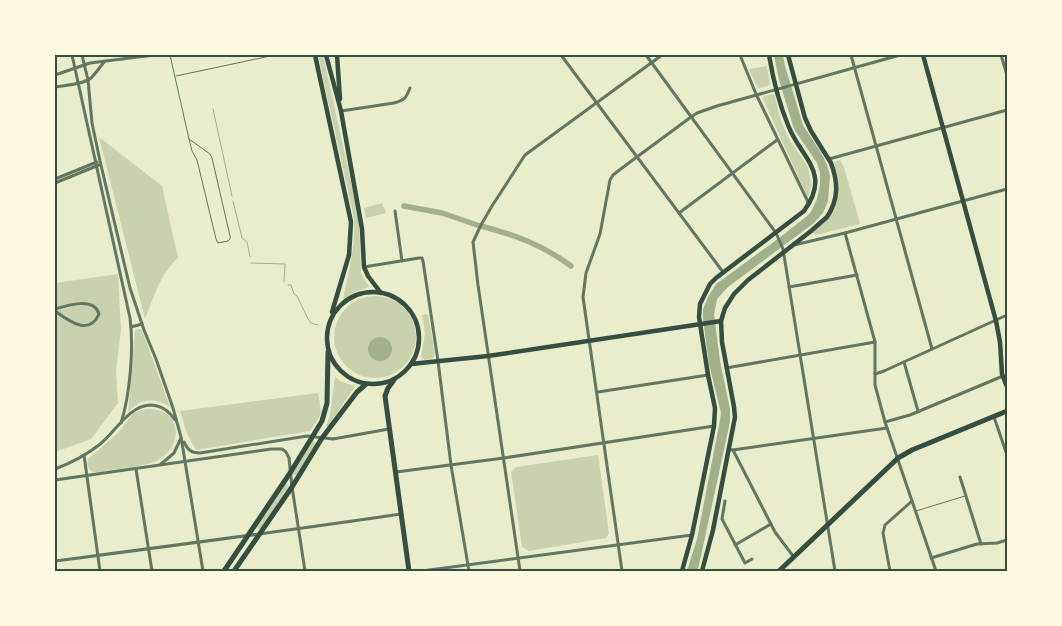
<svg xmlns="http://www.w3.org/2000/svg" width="1062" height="626" font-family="'Fira Sans Condensed',sans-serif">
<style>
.green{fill:#cad2ad}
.water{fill:#a3b18a}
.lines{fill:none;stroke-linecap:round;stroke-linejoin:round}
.stream{stroke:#a3b18a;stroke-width:1}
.canal{stroke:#a3b18a;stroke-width:5.5}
.service{stroke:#617663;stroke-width:1}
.minor{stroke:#617663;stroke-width:3}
.secondary{stroke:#344e41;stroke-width:4.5}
.primary{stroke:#344e41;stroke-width:5}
.neatline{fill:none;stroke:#344e41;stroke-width:2}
</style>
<rect width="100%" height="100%" fill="#e9edc9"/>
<g class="green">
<path d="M318 55H323L359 218 361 273 369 287 355 292 343 300C348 273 356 246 354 218Z"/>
<path d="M767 66 770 84 768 86 759 88 757 87 749 69Z"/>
<path d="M772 94 775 96 779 115 784 128 789 139 808 167 811 184 808 198 763 99 764 96Z"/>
<path d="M99 137 162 186 178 258C160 274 154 297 145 319Z"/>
<path d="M840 160 844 167 860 224 816 235 813 233V231C818 226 825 222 829 217 842 201 837 180 834 162Z"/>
<path d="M382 203 386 213 366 218 364 208Z"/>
<path d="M118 274 121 329 116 372 118 403 91 439 55 452V283Z"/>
<circle cx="375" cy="337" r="41"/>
<path d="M428 314 435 354 433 358 425 360 421 357 425 333 422 315Z"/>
<path d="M138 329H140L142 330 170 407C154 396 140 399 128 412L135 331Z"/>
<path d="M335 376 340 381 355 386 328 427 326 426 330 415Z"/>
<path d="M318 393C322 415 323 413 310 431L196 450 187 434 180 411Z"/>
<path d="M148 409C180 408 185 444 160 459 147 467 114 469 98 472H93L90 470 87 464 88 459 118 433 133 413H134L141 410Z"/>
<path d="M312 440 317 444 297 475H293L291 473Z"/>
<path d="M598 455 609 533 606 538 529 551 522 547 511 472 516 467Z"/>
<path d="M285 482 289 486 261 529H258L256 526Z"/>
</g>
<g class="water">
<path d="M774 55H783L785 66 803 125 823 156 827 165 830 176 828 201 823 213 814 223 728 287 717 299 714 314 720 361 730 409V422L699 565 697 571H687L697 539 720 420 721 413 709 364 703 319V309L708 297 716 284 723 279 783 235 807 216 811 212 817 199 820 185V173L817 163 794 129 779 80Z"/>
<circle cx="380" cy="349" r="12"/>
</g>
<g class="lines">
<g class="stream">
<path d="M213 109 232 196"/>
<path d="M233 201 242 238 247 242 250 257"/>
<path d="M251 263 285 264 284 282"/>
<path d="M288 285H291L294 294 297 296 308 319 311 323 318 325"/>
</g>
<g class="canal">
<path d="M404 206 442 213 480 226"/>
<path d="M481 226C515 235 543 245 571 266"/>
</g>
<g class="service">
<path d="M170 55 189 139 192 151 197 160 216 239 218 243 228 241 230 239V236L212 158 210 154 189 139"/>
<path d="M176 76 275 55"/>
<path d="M916 511 965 496"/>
</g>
<g class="minor">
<path d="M72 55 130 318C134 347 130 395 121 423"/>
<path d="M82 55 88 80 92 123 100 161 130 288 144 330 156 359 173 408 181 437 203 571"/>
<path d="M561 55 723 272"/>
<path d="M646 55 776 233 783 249 835 571"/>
<path d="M740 55 756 94 809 204"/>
<path d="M851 55 932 349"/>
<path d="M1001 55 1007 75"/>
<path d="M55 75 90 63 154 55"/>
<path d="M55 87C66 85 82 85 91 78 96 73 100 67 104 62"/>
<path d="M341 111 394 103C405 100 406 98 410 88"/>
<path d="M829 159 1007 110"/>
<path d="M55 179 97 162"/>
<path d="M55 183 99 165"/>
<path d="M395 211 402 261"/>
<path d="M679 213 777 140"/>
<path d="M845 233 875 342V385L885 422 936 571"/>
<path d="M55 234V248"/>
<path d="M794 245 845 233 1007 189"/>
<path d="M364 267 419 258H422L423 261 438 361 451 465 469 571"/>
<path d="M789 287 857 275"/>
<path d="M55 309C68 305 94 297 99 314 89 337 68 320 55 311"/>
<path d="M131 327 142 324"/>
<path d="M904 362 918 411"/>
<path d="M726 368 875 342"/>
<path d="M875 374 884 371 1007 315"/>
<path d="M598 392 708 375"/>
<path d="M994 417 1007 455"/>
<path d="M885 422 910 415 1003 376"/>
<path d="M184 442C188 450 191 453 200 453L307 436 333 439 389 429"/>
<path d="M728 449 733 450 887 428"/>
<path d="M733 450 775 532 793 556"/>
<path d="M84 455 100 571"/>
<path d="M161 464 174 453 181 438"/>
<path d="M55 469C71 463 86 455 99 445 115 433 128 406 150 405 161 405 169 411 175 420"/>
<path d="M136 469 152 571"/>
<path d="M396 472 504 458 714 426"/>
<path d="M960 477 981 544"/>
<path d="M55 480 271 449H282L286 452 289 458 292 487 305 571"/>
<path d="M725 501 722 519 745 563 752 559"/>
<path d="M735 545 771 524"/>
<path d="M931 558 977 544 997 543 1007 540"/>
<path d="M55 561C170 546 286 531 401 514"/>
<path d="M422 571 692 535"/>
<path d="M520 571 478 285 473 242 481 225 492 206 525 155 662 55"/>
<path d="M622 571 583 297 586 273 600 234 610 180 613 175 622 168 691 117 697 113 717 106 900 55"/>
<path d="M890 571 883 533 885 525 912 501"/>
</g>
<g class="secondary">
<path d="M315 55 351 222 349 255 332 312"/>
<path d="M326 55 341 111 362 229 364 267 368 276 381 293"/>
<path d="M337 55 340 99"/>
<path d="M923 55 996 321 1000 342 1002 374 1007 387"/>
<circle cx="373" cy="338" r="46"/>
<path d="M411 364 488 356 721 321"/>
<path d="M682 571 692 535 714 426 715 408 708 375 699 317 700 304 710 284 716 278 804 211C832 172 801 159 788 125 779 103 773 79 769 55"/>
<path d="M702 571 713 530 735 417 734 407 722 342 721 321 725 308 734 294 748 280 811 231 827 217C839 199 838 182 831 163L811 131 805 118 788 55"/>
</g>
<g class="primary">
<path d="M394 380 388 388 385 396 409 571"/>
<path d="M224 571 290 473 322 421 327 403 328 352"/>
<path d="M234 571 292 487 322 438 357 392 365 385"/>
<path d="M779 571 898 458 912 450 1007 411"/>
</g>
</g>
<rect width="1062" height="626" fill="none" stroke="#fefae0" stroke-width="112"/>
<rect x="56" y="56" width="950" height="514" class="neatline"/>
</svg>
